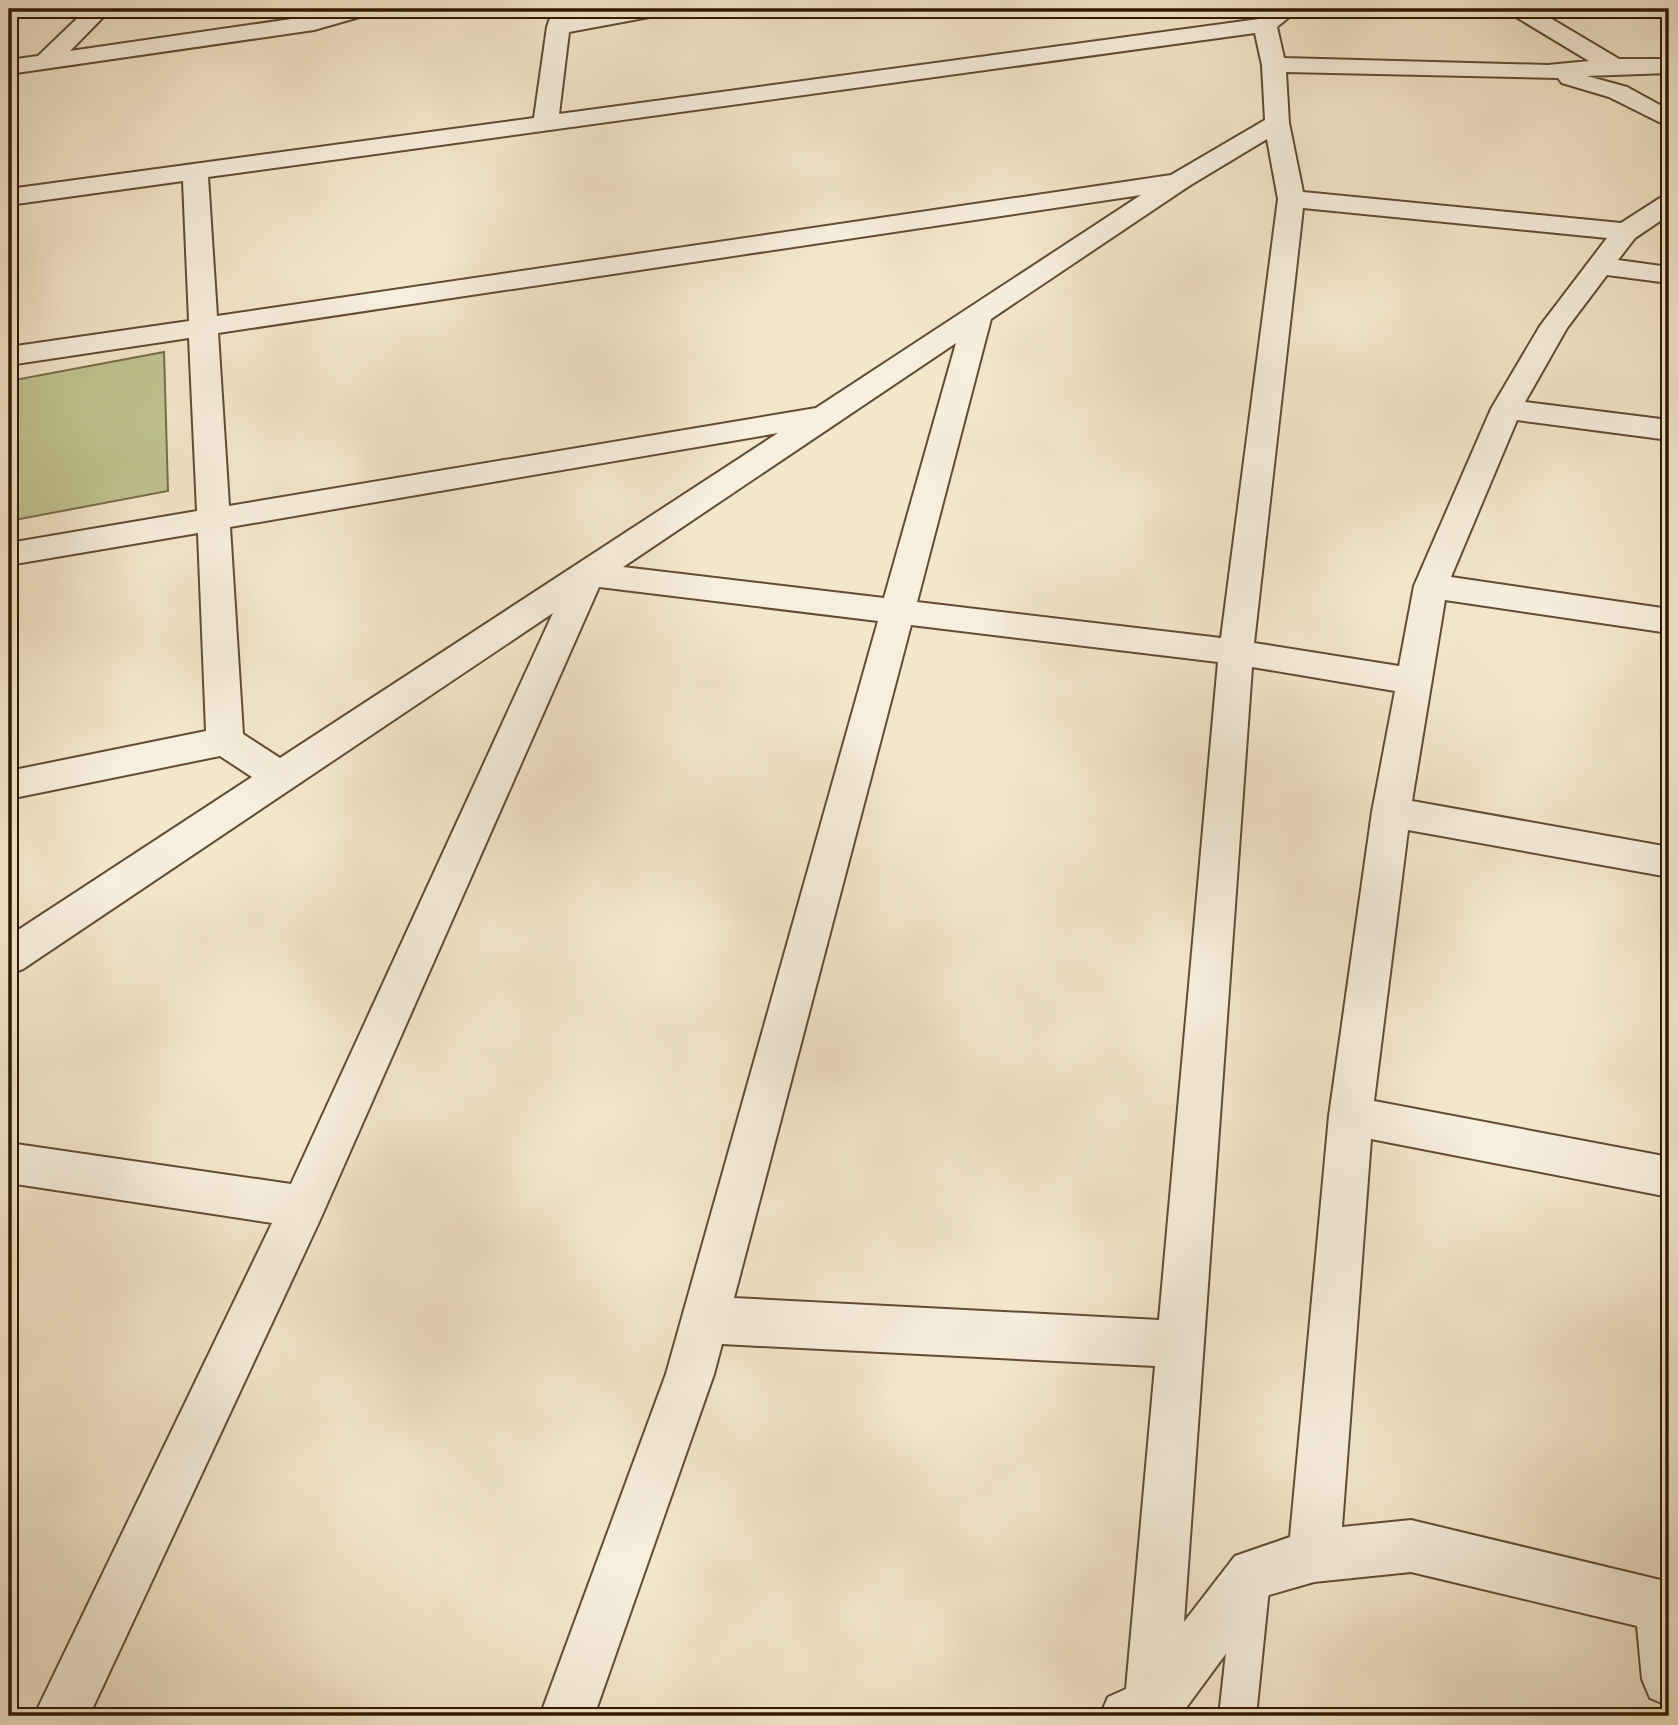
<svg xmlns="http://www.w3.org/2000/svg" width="1678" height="1725" font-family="Vollkorn,serif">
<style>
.green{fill:#c1c493;stroke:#7a6e4a;stroke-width:2}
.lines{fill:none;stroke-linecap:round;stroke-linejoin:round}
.lane-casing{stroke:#624c34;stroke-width:4}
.street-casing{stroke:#624c34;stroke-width:4}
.lane{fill:#f7efdd;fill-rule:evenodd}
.street{fill:#f7efdd;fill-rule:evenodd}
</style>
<rect width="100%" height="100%" fill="#f3e7cb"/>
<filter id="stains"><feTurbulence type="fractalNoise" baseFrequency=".00286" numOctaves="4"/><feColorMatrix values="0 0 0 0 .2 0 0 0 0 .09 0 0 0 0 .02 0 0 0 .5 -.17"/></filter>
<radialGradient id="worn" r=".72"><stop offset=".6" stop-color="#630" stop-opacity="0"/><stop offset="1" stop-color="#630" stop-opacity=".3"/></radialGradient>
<path class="green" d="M164 352 168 491 9 521V381Z"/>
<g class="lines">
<g class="lane-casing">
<path id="lane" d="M1251 1571 1264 1576 1269 1589 1256 1716H1219L1233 1589 1238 1576Z"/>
</g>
<g class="street-casing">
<g id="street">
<path d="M87 9H111L70 51 312 16 338 9H373L370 14 314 30 9 74V60L38 56Z"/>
<path d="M553 9H575L573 17 620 9H666L663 14 655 16 569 32 559 114 1259 19 1273 9H1299L1277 27 1284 58 1548 65 1589 61 1511 14 1508 9H1535L1619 59H1669V73L1587 76 1627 87 1669 110V127L1609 97 1562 83 1558 78 1286 72 1289 123 1303 192 1621 223 1660 198 1669 196V215L1635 238 1618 260 1669 267V283L1607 275 1567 328 1525 402 1669 420V440L1517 420 1451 577 1669 609V633L1445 600 1412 801 1669 847V877L1408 830 1374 1101 1669 1157V1197L1371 1139 1342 1527 1411 1520 1669 1582V1706L1650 1698 1642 1679 1637 1626 1411 1572 1314 1582 1269 1595 1180 1716H1100L1108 1697 1126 1689 1155 1366 722 1344 714 1374 594 1716H540L666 1374 878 621 599 587 319 1222 89 1716H34L272 1223 9 1183V1143L291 1184 553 613 23 969 9 974V936L252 777 220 756 9 799V771L206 731 198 533 9 565V543L197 511 189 338 9 365V347L189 321 183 181 9 205V189L534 118 547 27ZM1255 33 1262 65 1265 120 1171 175 217 316 208 177ZM1267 139 1278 199 1221 638 917 602 991 319 1189 186ZM1141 195 816 408 229 506 218 333ZM1303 208 1607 238 1540 326 1491 409 1414 586 1399 666 1254 643ZM956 343 884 598 623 567ZM778 433 280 758 243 734 230 527ZM911 625 1218 662 1159 1320 734 1298ZM1252 667 1395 691 1372 812 1329 1116 1290 1537 1235 1556 1184 1622Z"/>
</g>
</g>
<use href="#lane" class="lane"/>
<use href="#street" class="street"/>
</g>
<rect width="1678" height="1725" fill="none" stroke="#f3e7cb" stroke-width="35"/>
<rect x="10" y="10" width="1657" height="1704" fill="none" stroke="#321901" stroke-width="3.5"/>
<rect x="18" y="18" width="1643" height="1690" fill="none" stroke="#321901" stroke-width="2"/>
<rect width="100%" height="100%" filter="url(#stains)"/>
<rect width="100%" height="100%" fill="url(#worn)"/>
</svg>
